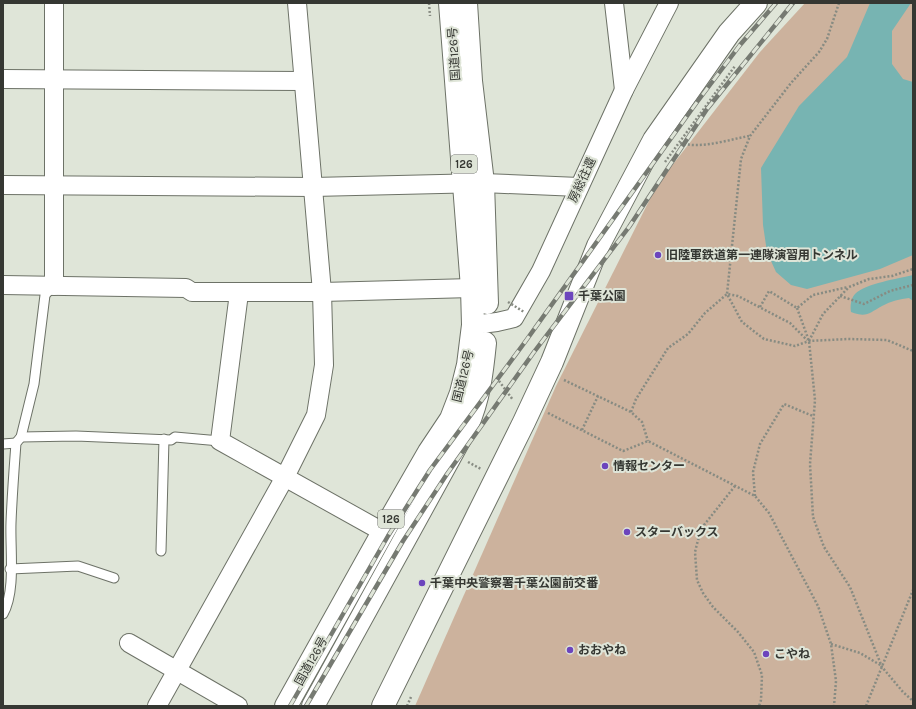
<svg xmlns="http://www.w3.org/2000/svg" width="916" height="709" font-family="Karla,'Noto Sans JP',sans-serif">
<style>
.green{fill:#ccb29d}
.water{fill:#77b4b2}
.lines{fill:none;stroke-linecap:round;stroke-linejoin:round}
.lane-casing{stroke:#6d7267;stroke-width:11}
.street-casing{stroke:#6d7267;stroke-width:20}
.secondary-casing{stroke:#6d7267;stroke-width:24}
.highway-casing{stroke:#6d7267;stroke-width:24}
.path{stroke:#878b82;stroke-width:2.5;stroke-dasharray:2 2;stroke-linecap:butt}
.lane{stroke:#fff;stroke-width:9}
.street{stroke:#fff;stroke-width:18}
.secondary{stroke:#fff;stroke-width:22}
.highway{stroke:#fff;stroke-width:22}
.rail-casing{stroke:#767a72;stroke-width:4.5}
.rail{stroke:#dfe5d8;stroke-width:3;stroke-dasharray:9;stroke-linecap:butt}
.path-bridge{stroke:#878b82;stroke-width:2.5;stroke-dasharray:2 2;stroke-linecap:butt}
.poi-dot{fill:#6c45bd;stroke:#dfe5d8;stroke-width:1.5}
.labels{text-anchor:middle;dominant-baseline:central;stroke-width:4;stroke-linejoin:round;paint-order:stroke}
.shield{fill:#dfe5d8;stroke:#686b64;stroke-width:1}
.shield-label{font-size:11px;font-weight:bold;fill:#353732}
.street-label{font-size:12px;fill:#353732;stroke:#dfe5d8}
.poi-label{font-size:12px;font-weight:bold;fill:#353732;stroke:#dfe5d8;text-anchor:start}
</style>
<rect width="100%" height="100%" fill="#dfe5d8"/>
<path class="green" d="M805 3H913V706H415L556 386 657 185 760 52Z"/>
<g class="water">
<path d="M870 3H911L892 31V64L903 79 913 82V255L880 269 807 289 791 285 776 272 767 252 763 225 761 168 799 106 847 57Z"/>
<path d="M913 275V301L909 298C900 299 891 301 882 306 869 313 867 318 851 312 850 306 851 298 855 294 866 283 898 279 913 275Z"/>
</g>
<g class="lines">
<g class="lane-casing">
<g id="lane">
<path d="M21 437 76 436 171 440 175 437 220 441"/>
<path d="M3 444 16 443"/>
<path d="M161 551 164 439"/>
<path d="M10 569 78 566 114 578"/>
<path d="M3 614C16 591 10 549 11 523 12 496 14 470 16 443L21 437 34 384 45 295 53 286"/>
</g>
</g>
<g class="street-casing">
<g id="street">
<path d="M614 3 624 90"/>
<path d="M3 79 303 81"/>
<path d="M3 185 313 187 483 183 579 187"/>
<path d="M3 285 186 288 192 292H322L472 288"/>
<path d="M54 286V3"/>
<path d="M239 293 220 441 383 532"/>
<path d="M473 325 497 322 514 318 541 271 624 90 669 3"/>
<path d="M129 643 238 706"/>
<path d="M157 706 285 477 316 415 324 365 322 292 297 3"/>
</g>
</g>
<g class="secondary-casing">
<path id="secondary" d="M383 706 524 422 552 362 598 246 654 140 729 33 756 3"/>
</g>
<g class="highway-casing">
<g id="highway">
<path d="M466 3 471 81 483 183 487 303"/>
<path d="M286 706 383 532 429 452 451 419 461 393 468 365 473 325 472 288 450 3"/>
<path d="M313 706 467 426C479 399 482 373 485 343"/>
</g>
</g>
<g class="path">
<path d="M429 3 430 16"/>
<path d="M839 3 827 39 819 52 791 83 750 136 741 159 727 294 742 322 764 339 795 346 809 341 848 339 887 340 913 351"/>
<path d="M680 143C702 149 727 140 749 136"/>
<path d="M665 162 735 66"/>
<path d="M840 296 864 304 890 291 913 285"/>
<path d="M760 307 769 291 797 308 813 295 848 287"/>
<path d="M797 308 809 341 815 400 810 464 813 517 824 547 850 587 882 667 903 692 913 701"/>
<path d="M809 341 823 314 849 287 869 279 892 276 913 269"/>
<path d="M564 380 631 412 642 422 648 441"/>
<path d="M499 381 513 400"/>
<path d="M631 412 636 399 668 348 688 334 705 313 727 294 738 296 790 323 807 340"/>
<path d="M548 413 623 451 648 441 755 496 769 513 818 606 831 644 836 681 834 706"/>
<path d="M582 430 598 396"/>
<path d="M468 462 481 469"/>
<path d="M735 486 704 525 698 540 695 552 697 580 703 593 713 607 738 632 754 652 762 675 761 700 759 706"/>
<path d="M755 496 753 472 760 444 784 404 813 416"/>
<path d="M831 644 860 653 882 666"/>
<path d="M407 706 411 697"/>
<path d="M866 706 913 590"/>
</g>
<use href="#lane" class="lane"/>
<use href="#street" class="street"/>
<use href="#secondary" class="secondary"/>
<use href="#highway" class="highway"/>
<g class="rail-casing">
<g id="rail">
<path d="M290 706 388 536 430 470 525 342 697 102 740 45 776 3"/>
<path d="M306 706 403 541 447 474 534 352 629 227 707 109 793 3"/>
</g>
</g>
<use href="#rail" class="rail"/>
<path class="path-bridge" d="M508 302 524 312"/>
</g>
<g class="poi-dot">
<circle cx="658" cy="255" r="4"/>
<rect x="564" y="291" width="10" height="10" rx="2"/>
<circle cx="605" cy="466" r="4"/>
<circle cx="627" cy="532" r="4"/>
<circle cx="422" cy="583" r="4"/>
<circle cx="570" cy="650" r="4"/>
<circle cx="766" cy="654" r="4"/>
</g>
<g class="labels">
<g class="shield">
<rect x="451" y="155" width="26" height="18" rx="3"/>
<rect x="378" y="510" width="26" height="18" rx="3"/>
</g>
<g class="shield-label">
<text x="464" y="164">126</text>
<text x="391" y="519">126</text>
</g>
<g class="street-label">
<text transform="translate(454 54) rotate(-94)">国道126号</text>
<text transform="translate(582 180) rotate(-65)">房総往還</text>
<text transform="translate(463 376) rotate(-76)">国道126号</text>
<text transform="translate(311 661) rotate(-61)">国道126号</text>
</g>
<g class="poi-label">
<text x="666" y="255">旧陸軍鉄道第一連隊演習用トンネル</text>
<text x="578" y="296">千葉公園</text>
<text x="613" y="466">情報センター</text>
<text x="635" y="532">スターバックス</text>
<text x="430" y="583">千葉中央警察署千葉公園前交番</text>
<text x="578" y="650">おおやね</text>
<text x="774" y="654">こやね</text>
</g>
</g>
<rect width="916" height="709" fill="none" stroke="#353732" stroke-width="8"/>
</svg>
